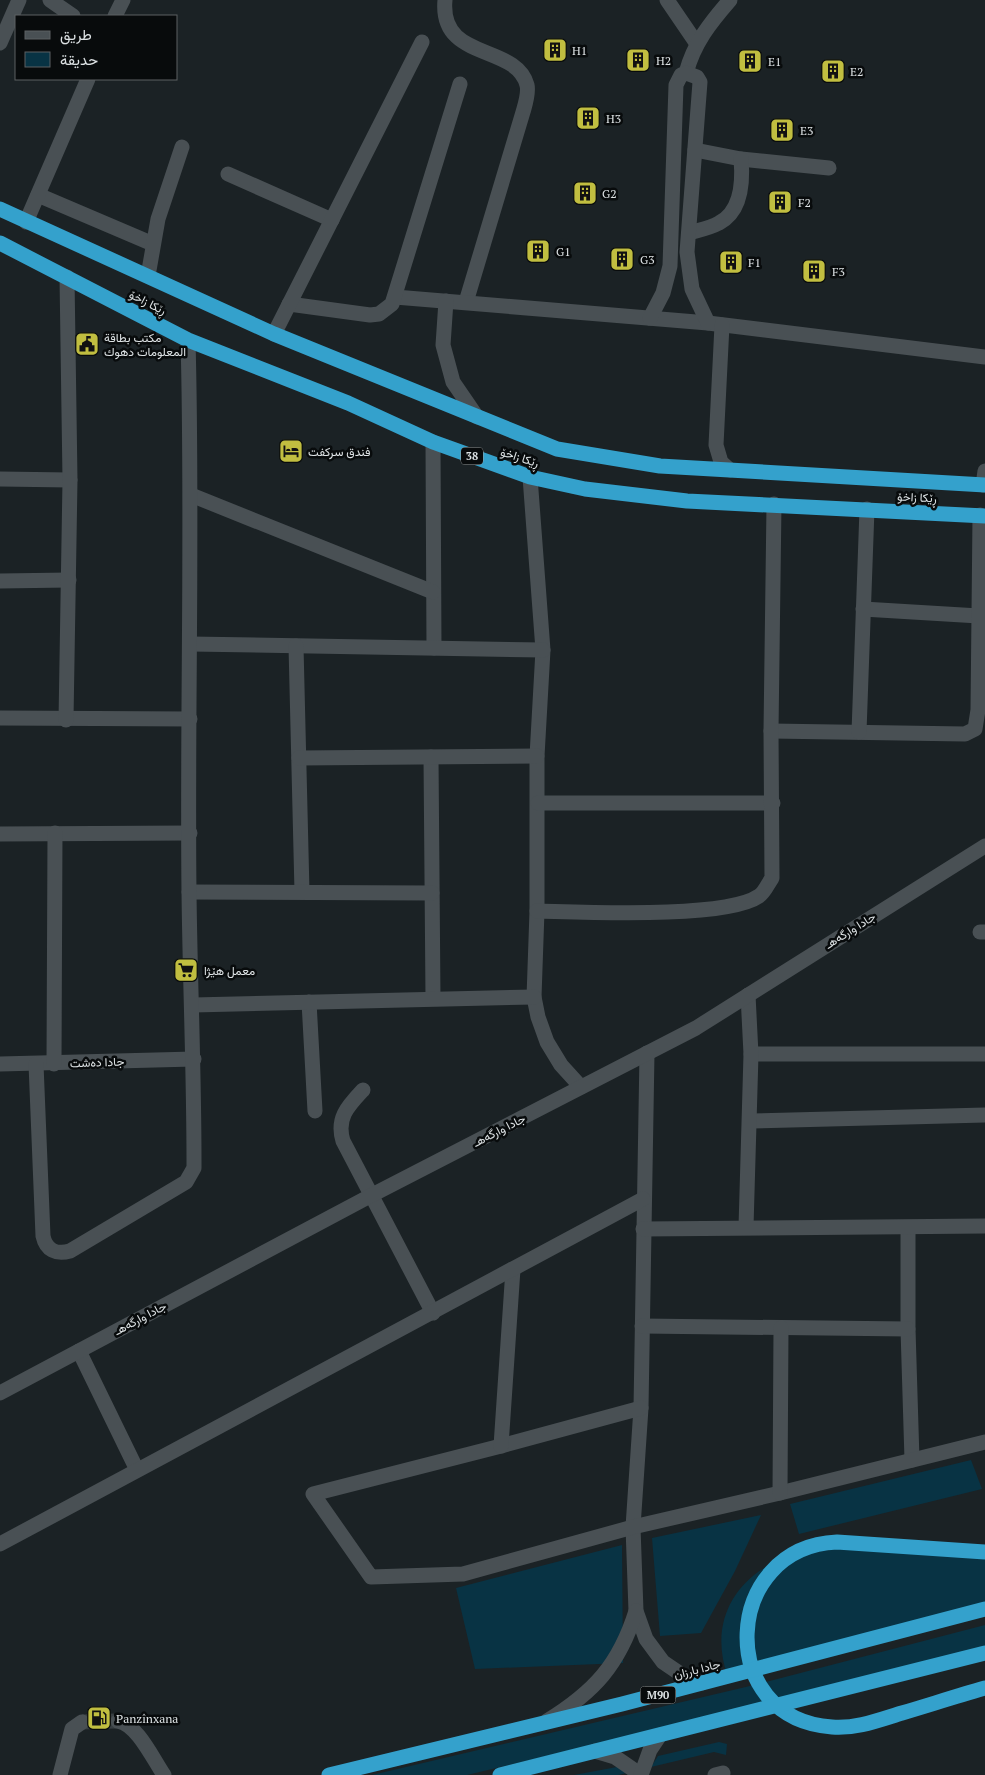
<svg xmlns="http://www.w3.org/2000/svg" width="985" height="1775" font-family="'PT Serif',Vazirmatn,serif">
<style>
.green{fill:#083344}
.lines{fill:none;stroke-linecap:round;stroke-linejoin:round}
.minor-tunnel{stroke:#383f42;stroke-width:15;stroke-dasharray:15 8;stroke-linecap:butt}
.minor{stroke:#495054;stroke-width:15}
.highway{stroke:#34a1cc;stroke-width:15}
.labels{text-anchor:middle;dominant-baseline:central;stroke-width:5;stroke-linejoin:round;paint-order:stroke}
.shield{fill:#080b0c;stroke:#9da2a3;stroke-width:1}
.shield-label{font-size:11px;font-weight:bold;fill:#dde2e4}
.poi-label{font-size:12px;fill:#dde2e4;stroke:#080b0c;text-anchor:start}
.street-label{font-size:12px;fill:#dde2e4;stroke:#080b0c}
</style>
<rect width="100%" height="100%" fill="#1b2225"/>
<g class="green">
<path d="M971 1460 982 1489 799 1534 790 1504Z"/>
<path d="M761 1515 735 1571 701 1633 660 1636 652 1538Z"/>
<path d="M622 1545 623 1663 475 1669 456 1588Z"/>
<path d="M849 1547 985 1551V1609L728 1677C709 1625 732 1580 781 1559 799 1552 829 1551 849 1547Z"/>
<path d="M985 1625V1646L731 1712 467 1775H372L750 1686Z"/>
<path d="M719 1742 727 1744 726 1755 714 1752 651 1767 658 1756Z"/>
<path d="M617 1767 635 1771 618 1775H574Z"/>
</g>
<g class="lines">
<path class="minor-tunnel" d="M82 1722 118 1721"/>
<g class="minor">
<path d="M50 0 73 16"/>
<path d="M445 0C439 62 516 43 527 85 529 93 525 105 523 112L466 302"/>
<path d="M667 0 697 44"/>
<path d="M115 16 123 0"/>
<path d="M0 43 19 0"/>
<path d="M686 73C694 43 710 23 730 0"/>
<path d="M695 150 741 159 829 168"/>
<path d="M228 174 332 220"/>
<path d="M38 195 153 244"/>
<path d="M26 222 88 79"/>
<path d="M689 233C699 230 710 228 719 223 742 211 743 181 741 159"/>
<path d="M148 276 158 219 182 147"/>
<path d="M395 297 708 323 985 357"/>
<path d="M446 301 443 345 453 382 477 417"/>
<path d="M289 304 370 315 379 314 392 304 460 84"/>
<path d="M650 318 663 293 670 266 676 85 681 75 686 73 697 77 700 82 687 252 692 289 708 323"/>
<path d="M722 325 716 445 721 462 730 470"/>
<path d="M274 334 422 42"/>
<path d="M433 442 434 648"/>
<path d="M530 477 543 650 537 756V911L534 997 538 1017 547 1042 561 1065 581 1087"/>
<path d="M0 479 70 480"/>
<path d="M983 485 985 471"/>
<path d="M191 495 433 592"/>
<path d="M0 581 69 580"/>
<path d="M863 609 979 616"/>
<path d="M190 644 543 650"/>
<path d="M296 646 302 892"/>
<path d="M0 718 190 719"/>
<path d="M66 720 70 480 67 277"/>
<path d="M771 731 965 734 975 729 978 710 980 515"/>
<path d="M859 732 867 509"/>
<path d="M431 757 433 998"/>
<path d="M299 758 537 756"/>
<path d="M538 803H773"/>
<path d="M0 834 190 833"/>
<path d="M189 892 432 893"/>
<path d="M537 911C583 912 726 919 759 896 764 893 768 884 772 878L771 731 774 504"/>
<path d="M980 932H985"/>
<path d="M309 1002 315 1111"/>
<path d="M193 1005 534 997"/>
<path d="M647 1053 641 1408 633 1527 636 1611 646 1639 663 1662 688 1679 702 1683"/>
<path d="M751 1054H985"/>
<path d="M0 1064 194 1059"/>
<path d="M36 1064 43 1236C46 1250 56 1255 70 1251L186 1182 194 1168V1160C194 1071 190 981 189 892 187 708 193 524 188 340"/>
<path d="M54 1064 55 833"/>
<path d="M363 1090C348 1106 336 1118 343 1141L433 1313"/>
<path d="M750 1121 985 1115"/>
<path d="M746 1227 751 1054 748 995"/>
<path d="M908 1228V1329L912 1460"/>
<path d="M643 1229 985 1226"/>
<path d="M642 1326 908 1329"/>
<path d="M79 1351 137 1470"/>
<path d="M0 1393 372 1195 696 1028 985 846"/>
<path d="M641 1408 501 1446 313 1494 371 1577 463 1574 633 1527 780 1493 985 1442"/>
<path d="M501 1446 513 1269"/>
<path d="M780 1493 781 1328"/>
<path d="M0 1544 643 1199"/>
<path d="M118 1721C137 1724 153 1759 164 1775"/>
<path d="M547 1721C594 1692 619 1665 636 1611"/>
<path d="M595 1751 615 1757 641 1775"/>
<path d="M60 1775 72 1729 82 1722"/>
<path d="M641 1775 650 1750 660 1735"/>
<path d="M715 1775 723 1773"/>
</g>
<g class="highway">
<path d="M0 209 274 334 557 449 660 466 985 485"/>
<path d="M0 243 188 340 348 403 433 442 530 477 585 489 687 501 985 516"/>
<path d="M985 1552 837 1542C722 1547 714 1719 832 1727 856 1729 879 1720 902 1713 929 1705 957 1696 985 1688"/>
<path d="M329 1775 622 1704 985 1609"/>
<path d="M500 1775 985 1653"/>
</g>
</g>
<defs>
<g id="building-square" transform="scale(1.25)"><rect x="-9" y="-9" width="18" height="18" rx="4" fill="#c1be40" stroke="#080b0c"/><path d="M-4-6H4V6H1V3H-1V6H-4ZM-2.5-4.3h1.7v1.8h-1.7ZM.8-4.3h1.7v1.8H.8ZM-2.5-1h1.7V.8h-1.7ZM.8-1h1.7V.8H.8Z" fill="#111"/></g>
<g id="civic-square" transform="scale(1.25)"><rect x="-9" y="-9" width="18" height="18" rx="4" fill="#c1be40" stroke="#080b0c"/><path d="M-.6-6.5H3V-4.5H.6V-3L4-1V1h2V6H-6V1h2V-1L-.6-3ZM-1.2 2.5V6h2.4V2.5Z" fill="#111"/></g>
<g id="hotel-square" transform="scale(1.25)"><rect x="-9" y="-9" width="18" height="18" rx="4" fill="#c1be40" stroke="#080b0c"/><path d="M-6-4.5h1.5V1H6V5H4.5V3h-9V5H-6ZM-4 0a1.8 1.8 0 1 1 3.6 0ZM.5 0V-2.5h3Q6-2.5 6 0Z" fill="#111"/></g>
<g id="supermarket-square" transform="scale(1.25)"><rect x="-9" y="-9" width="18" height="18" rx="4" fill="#c1be40" stroke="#080b0c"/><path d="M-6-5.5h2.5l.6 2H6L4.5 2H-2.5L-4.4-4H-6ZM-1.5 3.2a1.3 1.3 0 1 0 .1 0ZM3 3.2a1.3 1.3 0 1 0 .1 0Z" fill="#111"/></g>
<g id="fuel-square" transform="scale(1.25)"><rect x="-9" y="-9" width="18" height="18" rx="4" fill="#c1be40" stroke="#080b0c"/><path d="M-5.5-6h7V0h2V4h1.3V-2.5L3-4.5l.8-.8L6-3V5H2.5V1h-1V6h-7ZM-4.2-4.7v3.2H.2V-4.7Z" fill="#111"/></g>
</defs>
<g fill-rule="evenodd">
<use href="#building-square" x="555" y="50"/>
<use href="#building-square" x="638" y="60"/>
<use href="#building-square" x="750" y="61"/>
<use href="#building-square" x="833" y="71"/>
<use href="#building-square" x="588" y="118"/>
<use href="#building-square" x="782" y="130"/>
<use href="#building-square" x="585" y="193"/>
<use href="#building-square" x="780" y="202"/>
<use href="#building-square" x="538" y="251"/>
<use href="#building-square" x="622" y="259"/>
<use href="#building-square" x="731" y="262"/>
<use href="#building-square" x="814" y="271"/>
<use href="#civic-square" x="87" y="344"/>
<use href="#hotel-square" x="291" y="451"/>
<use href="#supermarket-square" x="186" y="970"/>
<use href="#fuel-square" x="99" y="1718"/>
</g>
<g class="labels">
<g class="shield">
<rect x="461" y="447.5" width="22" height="17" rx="4"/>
<rect x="640.5" y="1686.5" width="35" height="17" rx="4"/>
</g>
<g class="shield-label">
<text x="472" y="456">38</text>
<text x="658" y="1695">M90</text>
</g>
<g class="poi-label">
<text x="572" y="50">H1</text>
<text x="656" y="60">H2</text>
<text x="768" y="61">E1</text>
<text x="850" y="71">E2</text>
<text x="606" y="118">H3</text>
<text x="800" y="130">E3</text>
<text x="602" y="193">G2</text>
<text x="798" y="202">F2</text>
<text x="556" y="251">G1</text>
<text x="640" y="259">G3</text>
<text x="748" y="262">F1</text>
<text x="832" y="271">F3</text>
<text x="104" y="337">مكتب بطاقة<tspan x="104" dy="14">المعلومات دهوك</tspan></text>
<text x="308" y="451">فندق سركفت</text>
<text x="204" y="970">معمل ھێژا</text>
<text x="116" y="1718">Panzînxana</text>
</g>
<g class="street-label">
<text transform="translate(148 302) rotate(27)">ڕێکا زاخۆ</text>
<text transform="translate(520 457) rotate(18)">ڕێکا زاخۆ</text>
<text transform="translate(917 497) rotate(3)">ڕێکا زاخۆ</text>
<text transform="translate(850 930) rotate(-32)">جادا وارگه‌هـ</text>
<text transform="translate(97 1062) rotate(-2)">جادا دەشت</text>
<text transform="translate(499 1130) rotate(-27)">جادا وارگه‌هـ</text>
<text transform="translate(140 1318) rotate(-28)">جادا وارگه‌هـ</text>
<text transform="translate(697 1669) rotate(-14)">جادا بارزان</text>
</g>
</g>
<rect x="15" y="15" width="162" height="65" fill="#080b0c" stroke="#5d6162"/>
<rect x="25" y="31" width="25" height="8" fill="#495054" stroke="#5d6162"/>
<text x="60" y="40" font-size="15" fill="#dde2e4">طريق</text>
<rect x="25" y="52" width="25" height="15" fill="#083344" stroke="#5d6162"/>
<text x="60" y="65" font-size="15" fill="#dde2e4">حديقة</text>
</svg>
